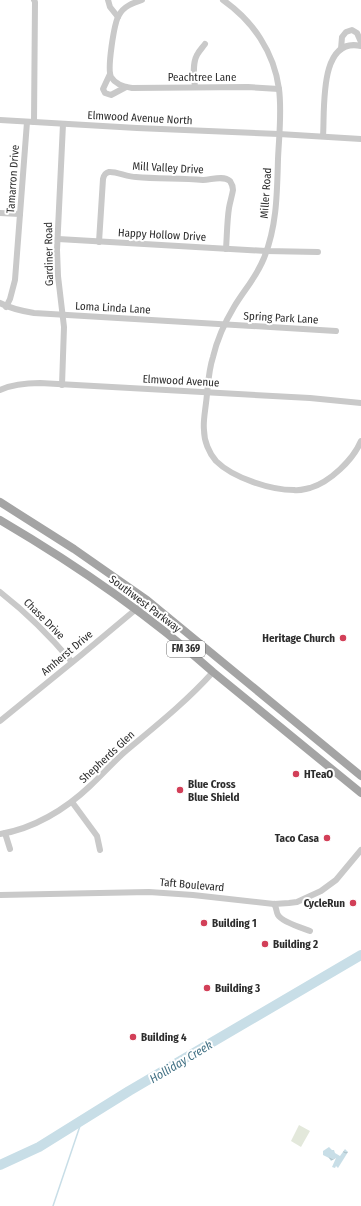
<svg xmlns="http://www.w3.org/2000/svg" width="361" height="1206" font-family="'Fira Sans Condensed',sans-serif">
<style>
.pitch{fill:#e3e8db}
.water{fill:url(#water-ripples)}
.lines{fill:none;stroke-linecap:round;stroke-linejoin:round}
.stream{stroke:#c8dee7;stroke-width:1.5}
.river{stroke:#c8dee7;stroke-width:10}
.minor{stroke:#c9c9c9;stroke-width:6}
.major{stroke:#a4a4a4;stroke-width:8}
.poi-dot{fill:#d23f58;stroke:#fff;stroke-width:1.5}
.labels{text-anchor:middle;dominant-baseline:central;stroke-width:4;stroke-linejoin:round;paint-order:stroke}
.shield{fill:#fff;stroke:#6b6b6b;stroke-width:1}
.shield-label{font-size:10px;font-weight:bold;fill:#2c2c2c}
.street-label{font-size:11px;fill:#2c2c2c;stroke:#fff}
.poi-label{font-size:11px;font-weight:bold;fill:#2c2c2c;stroke:#fff;text-anchor:start}
.water-label{font-size:12px;font-style:italic;fill:#437285;stroke:#fff}
</style>
<defs>
<pattern id="water-ripples" width="26" height="14" patternUnits="userSpaceOnUse"><rect width="26" height="14" fill="#c8dee7"/><path d="M2 4q2-2 4 0t4 0M15 11q2-2 4 0t4 0" fill="none" stroke="#acbfc6"/></pattern>
</defs>
<rect width="100%" height="100%" fill="#fff"/>
<path class="pitch" d="M299 1125 310 1131 301 1147 291 1141Z"/>
<path class="water" d="M329 1147 332 1150H334L335 1153 340 1156 345 1149 348 1152 338 1168 336 1166 335 1168 332 1167 336 1158 331 1161 329 1158 323 1155V1151Z"/>
<g class="lines">
<path class="stream" d="M53 1206 82 1120"/>
<path class="river" d="M0 1165 39 1147 129 1091 361 955"/>
<g class="minor">
<path d="M108 0 110 7 118 17"/>
<path d="M142 0C133 3 124 6 119 15 114 23 107 69 111 77 116 85 124 87 132 88L248 87 279 89"/>
<path d="M223 0C253 21 274 52 279 89 282 112 279 136 278 159 277 193 277 226 264 258 256 278 244 290 234 307 225 322 217 340 213 357 208 372 208 388 206 403 205 412 203 422 204 430 204 441 209 453 216 461 233 478 271 490 294 490 299 491 305 489 310 488 330 482 353 460 361 441"/>
<path d="M341 49 342 37 346 32 352 30 357 33 361 42"/>
<path d="M110 74 103 89 105 93 111 95 126 87"/>
<path d="M195 87C194 78 192 64 197 55 199 51 202 48 205 44"/>
<path d="M0 120 137 128 279 134 361 139"/>
<path d="M34 122 35 2 34 0"/>
<path d="M323 136C325 112 318 36 361 46"/>
<path d="M0 213 20 214"/>
<path d="M58 239 266 251 318 252"/>
<path d="M99 242 103 179C104 175 105 173 109 172 115 171 128 177 136 177 158 179 181 178 203 180 211 180 223 175 230 181 232 184 233 187 233 190 232 196 230 202 229 208 227 221 227 235 226 249"/>
<path d="M0 303C11 309 22 311 34 313L336 331"/>
<path d="M6 307 10 299 15 280 27 122"/>
<path d="M62 385 64 327 58 276 57 250 63 124"/>
<path d="M0 390C13 384 26 383 40 383L310 398 361 403"/>
<path d="M0 592C27 613 50 636 72 662"/>
<path d="M0 721 80 656 147 600"/>
<path d="M72 802 97 836 100 850"/>
<path d="M5 833 10 849"/>
<path d="M0 834C33 829 66 809 90 786 103 774 114 761 127 750 157 725 187 701 213 672"/>
<path d="M0 895 149 892 193 895 274 904 289 903 297 902 321 891 336 880 361 850"/>
<path d="M274 904C277 908 276 912 278 915 282 922 302 928 310 931"/>
</g>
<g class="major">
<path d="M0 502 74 549 147 600 361 776"/>
<path d="M0 520C75 564 148 614 213 672L361 793"/>
</g>
</g>
<g class="poi-dot">
<circle cx="343" cy="638" r="4"/>
<circle cx="296" cy="774" r="4"/>
<circle cx="180" cy="790" r="4"/>
<circle cx="327" cy="838" r="4"/>
<circle cx="353" cy="903" r="4"/>
<circle cx="204" cy="923" r="4"/>
<circle cx="265" cy="944" r="4"/>
<circle cx="207" cy="988" r="4"/>
<circle cx="133" cy="1037" r="4"/>
</g>
<g class="labels">
<rect class="shield" x="167" y="641" width="38" height="16" rx="3"/>
<g class="shield-label">
<text x="186" y="649">FM 369</text>
</g>
<g class="street-label">
<text x="202" y="77">Peachtree Lane</text>
<text transform="translate(140 118) rotate(3)">Elmwood Avenue North</text>
<text transform="translate(168 168) rotate(3)">Mill Valley Drive</text>
<text transform="translate(13 179) rotate(-86)">Tamarron Drive</text>
<text transform="translate(266 193) rotate(-86)">Miller Road</text>
<text transform="translate(162 235) rotate(3)">Happy Hollow Drive</text>
<text transform="translate(49 254) rotate(-91)">Gardiner Road</text>
<text transform="translate(113 308) rotate(3)">Loma Linda Lane</text>
<text transform="translate(281 318) rotate(3)">Spring Park Lane</text>
<text transform="translate(181 381) rotate(3)">Elmwood Avenue</text>
<text transform="translate(145 604) rotate(37)">Southwest Parkway</text>
<text transform="translate(44 619) rotate(45)">Chase Drive</text>
<text transform="translate(67 653) rotate(-40)">Amherst Drive</text>
<text transform="translate(107 757) rotate(-43)">Shepherds Glen</text>
<text transform="translate(192 885) rotate(5)">Taft Boulevard</text>
</g>
<g class="poi-label">
<text x="335" y="638" text-anchor="end">Heritage Church</text>
<text x="304" y="774">HTeaO</text>
<text x="188" y="784">Blue Cross<tspan x="188" dy="13">Blue Shield</tspan></text>
<text x="319" y="838" text-anchor="end">Taco Casa</text>
<text x="345" y="903" text-anchor="end">CycleRun</text>
<text x="212" y="923">Building 1</text>
<text x="273" y="944">Building 2</text>
<text x="215" y="988">Building 3</text>
<text x="141" y="1037">Building 4</text>
</g>
<g class="water-label">
<text transform="translate(181 1062) rotate(-31)">Holliday Creek</text>
</g>
</g>
</svg>
